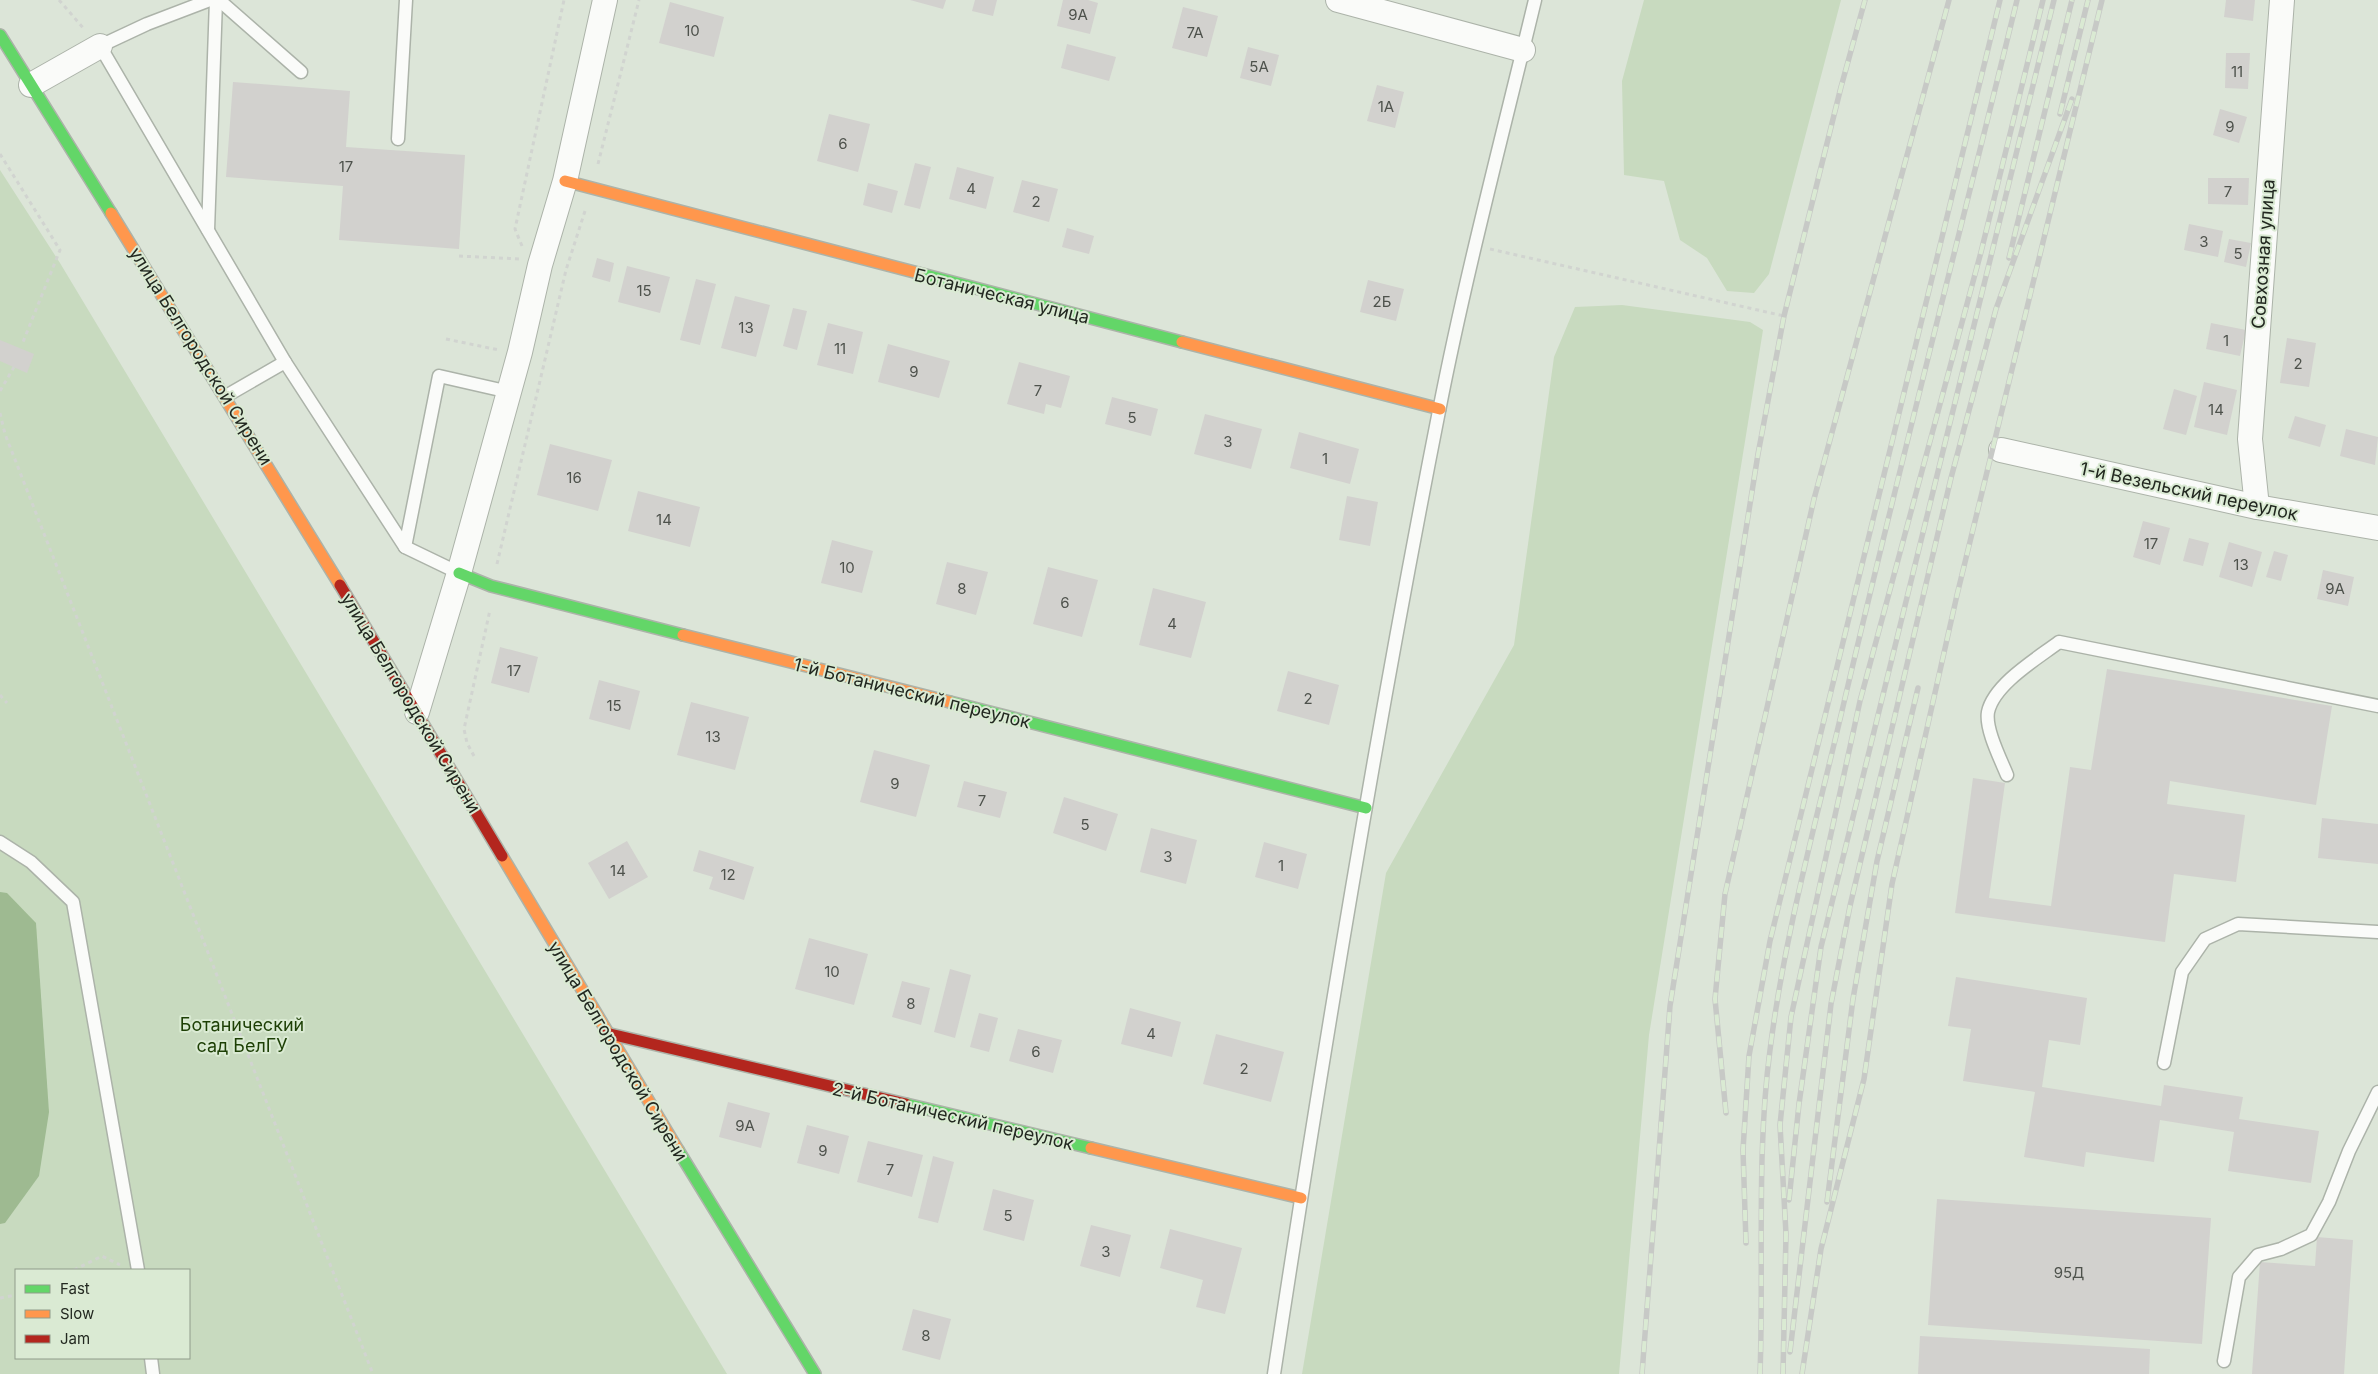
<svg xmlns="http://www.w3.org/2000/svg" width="2378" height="1374" font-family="Inter,sans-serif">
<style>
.green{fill:#c8dabf;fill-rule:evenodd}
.water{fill:#9eba91}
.building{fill:#d2d1ce}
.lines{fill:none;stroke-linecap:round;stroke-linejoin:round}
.lane-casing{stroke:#acb3a9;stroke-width:15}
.street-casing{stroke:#acb3a9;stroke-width:26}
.fast-casing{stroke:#acb3a9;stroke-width:14}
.slow-casing{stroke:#acb3a9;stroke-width:14}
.jam-casing{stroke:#acb3a9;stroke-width:14}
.path{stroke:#d1d4d0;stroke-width:3;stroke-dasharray:4 4;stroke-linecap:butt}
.lane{stroke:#fafbf9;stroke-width:12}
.street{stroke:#fafbf9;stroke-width:24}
.fast{stroke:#63d668;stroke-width:11}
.slow{stroke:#ff974d;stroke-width:11}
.jam{stroke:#b3261e;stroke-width:11}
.rail-casing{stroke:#c7c9c6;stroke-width:5.5}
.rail{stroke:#daead3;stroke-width:4;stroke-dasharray:11;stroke-linecap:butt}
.labels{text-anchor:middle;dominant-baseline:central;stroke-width:4;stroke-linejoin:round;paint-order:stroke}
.number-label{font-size:15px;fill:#4e524c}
.street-label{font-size:18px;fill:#222820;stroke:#daead3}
.park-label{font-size:18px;fill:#1d3f05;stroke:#daead3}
</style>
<rect width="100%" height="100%" fill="#dce5d8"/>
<g class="green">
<path d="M1644 0H1841L1769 274 1754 293 1727 291 1707 258 1680 240 1664 181 1624 175 1622 81Z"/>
<path d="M0 170 60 263 727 1374H0ZM16 1270H189V1358H16Z"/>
<path d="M1622 305 1750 322 1763 330 1649 1035 1619 1374H1302L1386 873 1514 645 1554 357 1575 307Z"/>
</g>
<path class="water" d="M0 892 7 893 36 923 49 1112 39 1176 5 1223 0 1224Z"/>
<g class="building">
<path d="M910 0H946L943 9Z"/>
<path d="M975 0H997L993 16 972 11Z"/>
<path d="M1063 0H1088L1098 3 1090 34 1057 26Z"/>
<path d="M2226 0H2255L2253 21 2224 17Z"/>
<path d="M670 2 724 17 714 57 659 43Z"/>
<path d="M1183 7 1218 16 1207 57 1172 48Z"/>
<path d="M1067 44 1116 57 1109 81 1061 68Z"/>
<path d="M1248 47 1279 55 1271 86 1240 78Z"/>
<path d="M2226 53H2250L2248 89 2225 88Z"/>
<path d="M233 82 350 91 346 147 465 155 459 249 339 240 343 186 226 177Z"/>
<path d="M1377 85 1404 92 1395 128 1367 121Z"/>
<path d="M2220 109 2247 117 2239 143 2213 135Z"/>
<path d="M829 114 870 124 858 172 817 161Z"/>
<path d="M915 163 931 167 920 209 904 205Z"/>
<path d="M957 167 994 177 986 209 949 199Z"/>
<path d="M2208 178H2249L2248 205 2208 204Z"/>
<path d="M1022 180 1058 189 1049 222 1013 212Z"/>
<path d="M868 183 898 191 892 213 863 205Z"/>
<path d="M2189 224 2223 231 2218 257 2184 250Z"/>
<path d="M1067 228 1094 236 1089 254 1062 247Z"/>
<path d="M2229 239 2251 243 2246 267 2224 262Z"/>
<path d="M597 258 614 263 610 282 592 277Z"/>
<path d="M627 266 670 277 660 313 618 302Z"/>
<path d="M696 279 716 284 700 345 680 340Z"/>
<path d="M1368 280 1404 289 1396 321 1360 312Z"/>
<path d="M735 296 770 305 756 357 721 348Z"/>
<path d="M793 308 807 311 797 350 783 346Z"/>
<path d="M828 323 863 332 853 374 817 365Z"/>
<path d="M2211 323 2246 330 2240 356 2206 349Z"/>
<path d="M2287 338 2316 343 2309 387 2280 383Z"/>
<path d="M0 340 34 354 27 373 0 361Z"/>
<path d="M888 344 950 361 939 398 878 382Z"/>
<path d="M1019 362 1070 376 1061 408 1046 404 1044 414 1007 404Z"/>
<path d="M2204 382 2237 390 2227 435 2194 427Z"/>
<path d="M2174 389 2197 396 2186 435 2163 429Z"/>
<path d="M1112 397 1158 409 1151 436 1105 424Z"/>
<path d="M1205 414 1262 429 1251 469 1194 454Z"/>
<path d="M2295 416 2326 425 2320 447 2288 438Z"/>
<path d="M2346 429 2378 437 2375 465 2340 456Z"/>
<path d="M1299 432 1359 449 1350 484 1290 468Z"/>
<path d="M550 444 612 460 598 511 537 495Z"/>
<path d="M638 491 700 507 690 547 628 531Z"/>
<path d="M1347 496 1378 502 1370 546 1339 540Z"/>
<path d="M2143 521 2170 528 2160 565 2133 557Z"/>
<path d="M2189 538 2209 543 2203 566 2183 561Z"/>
<path d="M832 540 873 551 862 593 821 583Z"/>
<path d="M2229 542 2262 552 2252 587 2219 577Z"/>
<path d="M2274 551 2288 555 2281 581 2266 577Z"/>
<path d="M947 562 988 572 976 615 936 604Z"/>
<path d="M1048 567 1098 580 1082 637 1033 624Z"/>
<path d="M2323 570 2354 577 2348 606 2317 599Z"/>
<path d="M1153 588 1206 602 1191 658 1139 645Z"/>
<path d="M500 647 538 657 529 693 491 683Z"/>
<path d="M2107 669 2332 706 2316 805 2170 781 2167 804 2245 815 2236 882 2174 874 2165 942 1955 913 1973 778 2005 783 1989 898 2051 906 2070 767 2091 770Z"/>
<path d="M1288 671 1339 685 1329 725 1277 711Z"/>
<path d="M599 680 640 691 630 730 589 719Z"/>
<path d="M691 702 749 717 735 770 677 755Z"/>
<path d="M874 750 930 765 916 817 860 802Z"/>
<path d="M964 781 1007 792 1000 818 957 807Z"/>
<path d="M1064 797 1118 814 1106 851 1053 833Z"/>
<path d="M2322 818 2378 824V864L2318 858Z"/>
<path d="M1151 828 1197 840 1186 884 1140 872Z"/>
<path d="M627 841 648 877 609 899 588 863Z"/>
<path d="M1264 842 1307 854 1298 889 1255 877Z"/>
<path d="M699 850 754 867 744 900 709 889 713 877 693 871Z"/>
<path d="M809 938 868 954 854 1005 795 989Z"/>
<path d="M950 969 971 975 955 1038 934 1032Z"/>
<path d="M1956 977 2087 998 2080 1045 2049 1040 2042 1087 2161 1106 2164 1085 2243 1097 2239 1119 2319 1131 2311 1183 2228 1171 2234 1132 2160 1120 2154 1162 2086 1152 2084 1167 2024 1157 2035 1092 1963 1081 1971 1029 1948 1026Z"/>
<path d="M902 981 930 988 921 1025 892 1017Z"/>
<path d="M1130 1008 1181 1022 1172 1057 1121 1044Z"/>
<path d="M979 1013 998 1018 989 1052 970 1047Z"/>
<path d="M1018 1029 1062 1040 1053 1073 1009 1061Z"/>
<path d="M1216 1034 1284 1052 1271 1102 1203 1084Z"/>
<path d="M728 1102 770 1113 761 1148 719 1137Z"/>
<path d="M807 1125 849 1136 839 1174 797 1163Z"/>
<path d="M868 1141 923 1155 912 1197 857 1182Z"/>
<path d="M933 1156 954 1162 938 1223 918 1218Z"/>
<path d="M993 1189 1034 1200 1024 1241 983 1230Z"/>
<path d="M1937 1199 2211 1218 2202 1344 1928 1325Z"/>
<path d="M1091 1225 1131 1235 1120 1277 1080 1266Z"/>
<path d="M1170 1229 1242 1248 1225 1314 1196 1307 1203 1280 1160 1268Z"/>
<path d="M2317 1237 2353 1240 2344 1374H2252L2260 1262 2315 1266Z"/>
<path d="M913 1309 951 1319 940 1360 902 1350Z"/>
<path d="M1920 1336 2150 1349 2149 1374H1918Z"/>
</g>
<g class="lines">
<g class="lane-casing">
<g id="lane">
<path d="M210 0 147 24 100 46 285 362 405 547 459 573"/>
<path d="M219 0 301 72"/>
<path d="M398 139 406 0"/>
<path d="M208 230 216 0"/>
<path d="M226 396 285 362"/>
<path d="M405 547 439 376 509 392"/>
<path d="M2007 775C2001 760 1985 729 1988 712 1994 684 2038 658 2059 642L2378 706"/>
<path d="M0 842 31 862 73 902 138 1270"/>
<path d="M2164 1063 2182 972 2205 939 2238 924 2378 932"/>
<path d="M151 1358 153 1374"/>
<path d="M2224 1361 2239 1277 2258 1255 2281 1249 2311 1235 2329 1202 2349 1151 2378 1092"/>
<path d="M1274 1374C1323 1052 1376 730 1439 411 1466 273 1502 137 1535 0"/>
</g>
</g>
<g class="street-casing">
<g id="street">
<path d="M1338 0 1523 50"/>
<path d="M31 85 100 46"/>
<path d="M2001 450 2257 507 2378 528"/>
<path d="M2257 507 2250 439 2282 0"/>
<path d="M417 712 459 573 520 352 540 265 565 181 605 0"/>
</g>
</g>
<g class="fast-casing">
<g id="fast">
<path d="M0 35 111 213"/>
<path d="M918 273 1182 342"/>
<path d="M459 573 491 586 683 635"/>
<path d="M950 702 1366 808"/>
<path d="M906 1104 1091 1148"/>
<path d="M678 1150 815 1374"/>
</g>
</g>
<g class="slow-casing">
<g id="slow">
<path d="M565 181 918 273"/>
<path d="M111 213 340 585"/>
<path d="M1182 342 1440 409"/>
<path d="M683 635 950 702"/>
<path d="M502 856 678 1150"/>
<path d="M1091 1148 1301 1198"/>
</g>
</g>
<g class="jam-casing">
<g id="jam">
<path d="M340 585 502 856"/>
<path d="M606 1033 906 1104"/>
</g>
</g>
<g class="path">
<path d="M59 0 85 30"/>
<path d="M0 154 60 250 23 342"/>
<path d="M598 164 639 0"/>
<path d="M522 246 515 229 564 0"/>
<path d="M1490 249 1784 316"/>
<path d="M459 256 520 259"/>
<path d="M446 339 499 350"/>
<path d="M0 391 14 367"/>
<path d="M0 413 5 434 373 1374"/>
<path d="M497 564 566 270 585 211"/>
<path d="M0 695 7 703"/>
<path d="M474 756 467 743 464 729 490 610"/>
<path d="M74 1270 102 1256 120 1265"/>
<path d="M0 1298 16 1295"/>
</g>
<use href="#lane" class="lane"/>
<use href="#street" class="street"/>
<use href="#fast" class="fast"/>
<use href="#slow" class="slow"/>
<use href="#jam" class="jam"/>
<g class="rail-casing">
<g id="rail">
<path d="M2060 114 2088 0"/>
<path d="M2009 258 2072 0"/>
<path d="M1726 1113 1715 999 1725 894 1814 499 1949 0"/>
<path d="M1789 1200 1799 1104 1821 947 2054 0"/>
<path d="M1827 1202 1853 999 1877 861 1918 688"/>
<path d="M1746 1243 1743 1150 1749 1056 1770 941 2000 0"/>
<path d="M1790 1352 1831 1004 1850 906 1951 478 1996 309 2072 99"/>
<path d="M1642 1374 1670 1006 1758 454 1784 316 1841 87 1865 0"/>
<path d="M1760 1374C1764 1268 1756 1155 1770 1050 1785 931 1818 815 1845 698 1900 465 1960 233 2017 0"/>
<path d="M1783 1374 1786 1234 1780 1125 1791 1017 1860 701 1981 252 2043 0"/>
<path d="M1802 1374 1821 1249 1864 1079 1892 884 1957 595 2102 0"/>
</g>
</g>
<use href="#rail" class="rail"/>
</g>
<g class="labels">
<g class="number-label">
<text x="1078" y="14">9А</text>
<text x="692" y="30">10</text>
<text x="1195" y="32">7А</text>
<text x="1259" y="66">5А</text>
<text x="2237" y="71">11</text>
<text x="1386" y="106">1А</text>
<text x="2230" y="126">9</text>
<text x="843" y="143">6</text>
<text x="346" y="166">17</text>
<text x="971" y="188">4</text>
<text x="2228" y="191">7</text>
<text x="1036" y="201">2</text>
<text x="2204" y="241">3</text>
<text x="2238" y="253">5</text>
<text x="644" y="290">15</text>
<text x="1382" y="301">2Б</text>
<text x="746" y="327">13</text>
<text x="2226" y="340">1</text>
<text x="840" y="348">11</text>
<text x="2298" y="363">2</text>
<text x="914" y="371">9</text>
<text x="1038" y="390">7</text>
<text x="2216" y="409">14</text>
<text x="1132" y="417">5</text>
<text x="1228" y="441">3</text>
<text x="1325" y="458">1</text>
<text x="574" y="477">16</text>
<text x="664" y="519">14</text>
<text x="2151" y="543">17</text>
<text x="2241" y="564">13</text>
<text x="847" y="567">10</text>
<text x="962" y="588">8</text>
<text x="2335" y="588">9А</text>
<text x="1065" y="602">6</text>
<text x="1172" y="623">4</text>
<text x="514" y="670">17</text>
<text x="1308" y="698">2</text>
<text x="614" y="705">15</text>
<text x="713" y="736">13</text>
<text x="895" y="783">9</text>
<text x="982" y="800">7</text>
<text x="1085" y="824">5</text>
<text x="1168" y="856">3</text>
<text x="1281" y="865">1</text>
<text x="618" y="870">14</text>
<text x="728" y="874">12</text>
<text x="832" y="971">10</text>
<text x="911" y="1003">8</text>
<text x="1151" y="1033">4</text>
<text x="1036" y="1051">6</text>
<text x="1244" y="1068">2</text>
<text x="745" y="1125">9А</text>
<text x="823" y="1150">9</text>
<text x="890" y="1169">7</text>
<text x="1008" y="1215">5</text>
<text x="1106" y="1251">3</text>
<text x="2069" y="1272">95Д</text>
<text x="926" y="1335">8</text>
</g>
<g class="street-label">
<text transform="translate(2263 254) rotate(-86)">Совхозная улица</text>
<text transform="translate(1002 296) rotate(14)">Ботаническая улица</text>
<text transform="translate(201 356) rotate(58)">улица Белгородской Сирени</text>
<text transform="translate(2189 491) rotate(12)">1-й Везельский переулок</text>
<text transform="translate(912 693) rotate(14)">1-й Ботанический переулок</text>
<text transform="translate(411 703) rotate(59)">улица Белгородской Сирени</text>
<text transform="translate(618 1051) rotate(59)">улица Белгородской Сирени</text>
<text transform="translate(953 1116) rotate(13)">2-й Ботанический переулок</text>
</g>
<g class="park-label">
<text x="242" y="1024">Ботанический<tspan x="242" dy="21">сад БелГУ</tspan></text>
</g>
</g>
<rect x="15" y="1269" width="175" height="90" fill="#daead3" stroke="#909c8b"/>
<rect x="25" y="1285" width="25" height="8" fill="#63d668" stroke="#909c8b"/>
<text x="60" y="1294" font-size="15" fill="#222820">Fast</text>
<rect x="25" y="1310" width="25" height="8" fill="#ff974d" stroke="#909c8b"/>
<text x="60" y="1319" font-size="15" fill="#222820">Slow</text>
<rect x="25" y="1335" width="25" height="8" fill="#b3261e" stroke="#909c8b"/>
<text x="60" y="1344" font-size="15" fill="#222820">Jam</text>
</svg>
